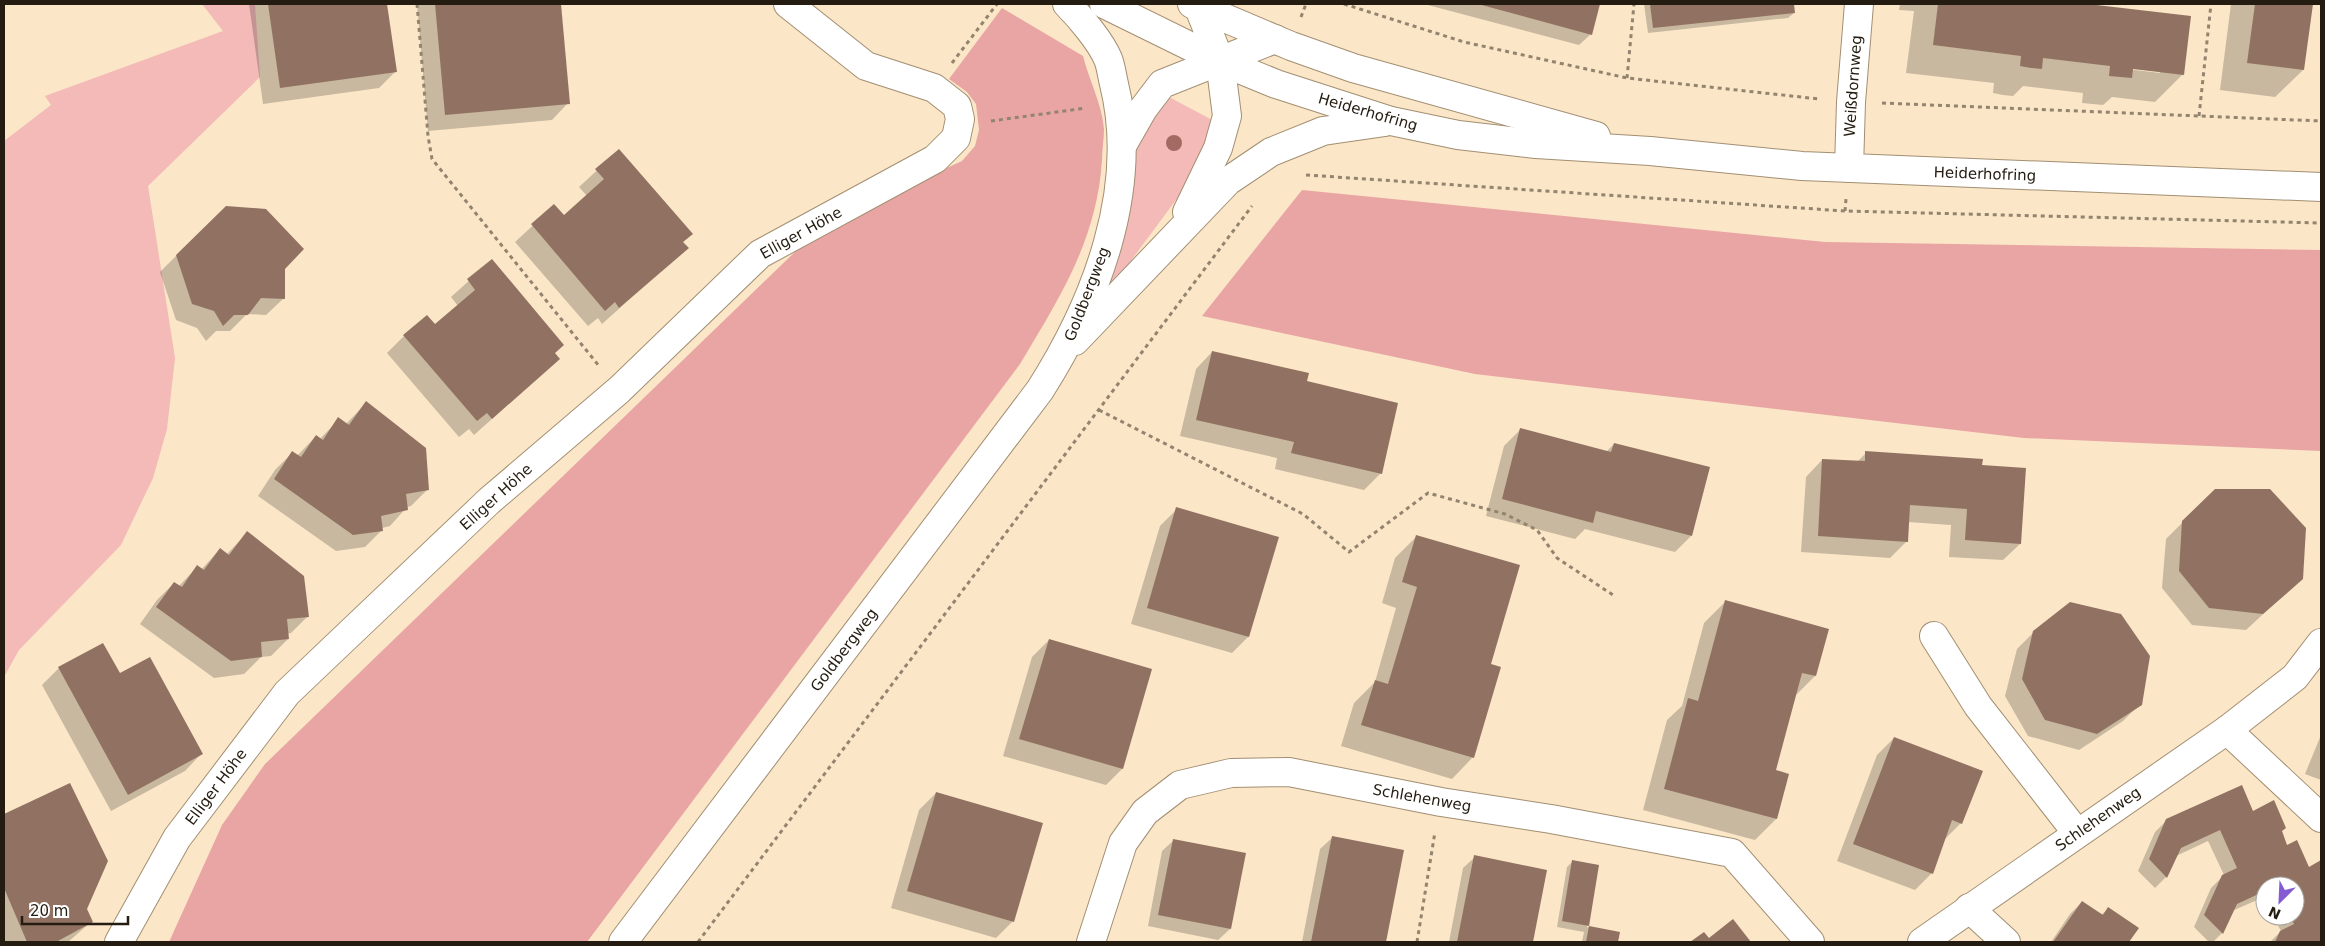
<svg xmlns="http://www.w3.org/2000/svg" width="2325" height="946" font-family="'DejaVu Sans',sans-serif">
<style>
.green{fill:#f3bab8}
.forest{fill:#e9a5a3}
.shadow{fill:#0003;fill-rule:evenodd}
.building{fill:#917262}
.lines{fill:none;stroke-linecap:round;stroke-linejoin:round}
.minor-casing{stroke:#a28f73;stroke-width:30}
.path{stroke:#93846f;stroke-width:3;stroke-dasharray:4 4;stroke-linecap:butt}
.minor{stroke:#fff;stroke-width:28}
.tree{fill:#a16b63}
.labels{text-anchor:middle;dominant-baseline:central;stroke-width:4;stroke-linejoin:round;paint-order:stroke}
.street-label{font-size:15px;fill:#241c11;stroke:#fff}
</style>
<rect width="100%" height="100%" fill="#fbe6c7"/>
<g class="green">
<path d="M202 4H255L260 77 148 186 175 358 167 429 153 478 121 545 19 650 4 677V141L51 105 45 96 223 31Z"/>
<path d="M1169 97 1214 121 1209 144 1187 185 1104 297 1136 151 1151 122Z"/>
</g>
<g class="forest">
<path d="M1002 8 1083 56C1089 80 1102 104 1104 129 1104 139 1102 150 1102 160 1097 240 1060 297 1020 364L587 942H169L222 825 265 764 799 248 883 197 962 161 975 146 979 130 976 104 967 92 949 79Z"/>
<path d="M1302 190 1825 242 2321 250V451L2024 438 1475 374 1202 316Z"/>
</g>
<g class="shadow">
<path d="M249 4H386L395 72 379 88 263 104Z"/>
<path d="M417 4H560L568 103 552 120 428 131Z"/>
<path d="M1424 4H1599L1591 34 1579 45Z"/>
<path d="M1644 4H1793L1794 13 1788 18 1648 33Z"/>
<path d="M1900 4H2080L2189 17 2182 75 2155 102 2112 97 2103 105 2082 103 2083 93 2023 86 2013 96 2003 95 1993 93 1994 83 1906 73 1914 11 1899 10ZM2127 67 2160 71V73L2126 69Z"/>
<path d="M2231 4H2312L2303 70 2275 97 2220 90Z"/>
<path d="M619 150 687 248 602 324 598 318 588 326 515 242 554 206 564 217 587 196 579 187Z"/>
<path d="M177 255 284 268 283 299 266 315 247 314 230 331H216L206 341 197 328 176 320 160 272Z"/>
<path d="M492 260 553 354 541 375 474 435 469 429 459 437 387 353 404 336 435 326 458 306 451 297Z"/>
<path d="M1212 352 1306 382 1381 473 1364 490 1275 469 1277 458 1180 436 1196 369Z"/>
<path d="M366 403 428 489 411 506 407 507 390 526 382 528V530L365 547 336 551 258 496 275 470 292 453 297 456 316 436 320 439 339 419 346 424Z"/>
<path d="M1521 429 1606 452 1614 444 1691 536 1675 552 1585 529 1575 539 1486 516 1504 446Z"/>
<path d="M1866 453 1980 466 2020 544 2003 560 1949 557 1951 525 1908 522 1907 541 1890 558 1801 552 1806 477 1822 460 1857 462Z"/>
<path d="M2215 490 2302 578 2246 630 2192 625 2162 588 2166 539Z"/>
<path d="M1177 509 1248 637 1232 653 1131 624 1160 526Z"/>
<path d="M247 533 308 616 291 633 287 634 288 639 271 656 261 657 244 674 214 678 140 624 157 600 174 583 179 586 197 567 201 570 220 549 227 554Z"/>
<path d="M1417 536 1489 665 1473 757 1452 779 1341 746 1354 703 1375 682 1396 608 1382 603 1395 558Z"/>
<path d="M1725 602 1815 676 1794 697 1774 771 1776 819 1755 840 1643 810 1667 720 1682 706 1704 623Z"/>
<path d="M2034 632 2140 704 2123 721 2079 750 2028 736 2005 696 2017 649Z"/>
<path d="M1049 640 1122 769 1106 785 1003 756 1032 657Z"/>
<path d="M59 668 120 675 201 754 185 771 111 811 42 685Z"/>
<path d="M2321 735V780L2305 774Z"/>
<path d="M1894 738 1961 823 1943 841 1931 874 1915 890 1837 861 1877 755Z"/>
<path d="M70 785 86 909 91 922 68 942H4V816Z"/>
<path d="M936 793 1013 921 996 938 891 908 919 810Z"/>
<path d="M2253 813 2281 832 2286 847 2308 868 2321 862V942H2270L2281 931 2273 916H2295V886H2265V899L2264 897 2232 911 2222 933 2213 942H2209L2194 927 2211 888 2224 875 2208 841 2176 856 2166 877 2155 888 2138 871 2155 832 2167 820Z"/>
<path d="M1332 838 1402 851 1385 942H1302L1320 849Z"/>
<path d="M1174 840 1230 929 1218 940 1148 926 1162 851Z"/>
<path d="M1475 857 1545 871 1531 942H1449L1463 868Z"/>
<path d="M1573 861 1598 866 1587 927 1619 933 1617 942H1582L1584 932 1557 927 1567 867Z"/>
<path d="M2082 902 2101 915 2108 909 2137 928 2128 942H2051L2070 914Z"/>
<path d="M1732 921 1749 942H1692L1703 933 1708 940Z"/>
</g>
<g class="building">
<path d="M268 4H387L397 72 280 88Z"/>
<path d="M435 4H561L570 104 445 115Z"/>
<path d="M1478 4H1600L1592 35Z"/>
<path d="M1650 4H1794L1795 13 1653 28Z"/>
<path d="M1938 4H2088L2191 16 2184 75 2133 69 2132 78 2109 76 2110 66 2043 58 2042 69 2031 68 2020 66 2021 56 1933 45Z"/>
<path d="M2255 4H2313L2304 70 2247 63Z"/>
<path d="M619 149 693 234 683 242 689 248 619 308 615 302 605 311 531 224 554 204 564 215 604 179 595 169Z"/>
<path d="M226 206 266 209 304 249 285 269V299L261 298 248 315H234L223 326 214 311 192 304 176 255Z"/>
<path d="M492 259 564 345 555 353 560 359 492 419 487 413 477 421 403 335 427 315 435 324 475 290 467 279Z"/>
<path d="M1212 351 1309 373 1307 381 1398 403 1382 474 1291 453 1294 442 1196 420Z"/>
<path d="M366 401 426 448 429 490 406 494 408 510 381 516 383 531 353 535 274 479 292 451 301 457 316 435 323 440 338 417 349 425Z"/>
<path d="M1520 428 1611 452 1614 443 1710 467 1692 536 1596 511 1593 523 1502 499Z"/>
<path d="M1865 451 1983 459 1982 465 2026 468 2021 544 1965 540 1967 509 1910 505 1908 542 1818 536 1822 459 1865 461Z"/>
<path d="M2215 489H2270L2306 528 2303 579 2263 614 2209 608 2179 571 2182 521Z"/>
<path d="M1176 507 1279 537 1249 637 1147 608Z"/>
<path d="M247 531 304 576 309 617 287 619 289 639 261 642 262 657 231 661 156 607 174 582 182 587 197 565 204 570 220 548 229 555Z"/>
<path d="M1416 535 1520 565 1491 664 1501 667 1474 758 1361 725 1375 680 1388 684 1417 587 1402 582Z"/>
<path d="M1725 600 1829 629 1816 676 1802 673 1776 770 1789 774 1777 819 1664 789 1688 698 1698 701Z"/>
<path d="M2070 602 2121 614 2150 656 2142 705 2097 734 2045 720 2022 679 2033 631Z"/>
<path d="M1049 639 1152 669 1123 769 1019 739Z"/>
<path d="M103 643 120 673 150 657 203 754 128 795 58 667Z"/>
<path d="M1894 737 1983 771 1962 824 1952 820 1933 874 1853 844Z"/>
<path d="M70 783 108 861 87 909 93 922 56 942H27L4 888V814Z"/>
<path d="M2242 785 2253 811 2274 800 2286 828 2282 831 2287 845 2297 840 2309 867 2321 860V942H2275L2280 931 2294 924 2290 916H2295V886H2265V891L2237 904 2223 934 2204 915 2222 875 2237 868 2220 830 2181 848 2167 878 2149 859 2166 819Z"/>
<path d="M936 792 1043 823 1014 922 907 891Z"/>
<path d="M1332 836 1404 850 1386 942H1311Z"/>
<path d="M1173 839 1246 853 1231 929 1158 915Z"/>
<path d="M1474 855 1547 870 1533 942H1457Z"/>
<path d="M1572 860 1599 865 1589 926 1562 921Z"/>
<path d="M2082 901 2103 915 2108 907 2139 928 2129 942H2053Z"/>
<path d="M1733 919 1751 942H1690L1704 932 1709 938Z"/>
<path d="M1589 926 1620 932 1618 942H1586Z"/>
</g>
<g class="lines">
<g class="minor-casing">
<g id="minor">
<path d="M1104 4 1220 61 1276 84 1391 121 1458 135 1536 144 1650 151 1802 166 2321 187"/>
<path d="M1192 4 1291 46 1353 68 1596 136"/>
<path d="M1123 144 1143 109 1162 84 1275 39"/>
<path d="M1849 168 1851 102 1859 4"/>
<path d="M1187 212 1218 148 1227 116 1220 61 1199 8"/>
<path d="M1075 341 1228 181 1271 152 1323 131 1385 122"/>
<path d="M1934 636 1978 706 2077 833"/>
<path d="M2227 730 2321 818"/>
<path d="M1969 908 2006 942"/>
<path d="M119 942 177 838 287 693 489 501 619 390 760 254 935 159 956 138 960 119 957 106 934 88 866 66 788 4"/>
<path d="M623 942 1040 390C1096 302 1140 189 1114 84 1112 76 1111 66 1108 59 1101 42 1080 17 1067 4"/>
<path d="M1091 942 1123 843 1145 812 1180 785 1231 773 1289 772 1441 802 1551 819 1732 853 1810 942"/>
<path d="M1922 942 2227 730 2295 677 2321 643"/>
</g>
</g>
<g class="path">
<path d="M417 4 428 136 432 159 599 366"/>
<path d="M1344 4 1464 42 1627 78 1819 99"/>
<path d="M1301 17 1306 4"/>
<path d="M952 63 997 4"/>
<path d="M1627 78 1634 4"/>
<path d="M1882 103 2321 121"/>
<path d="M2199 116 2211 4"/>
<path d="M991 121 1086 108"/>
<path d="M1306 175 1845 211 2321 223"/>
<path d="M1845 211 1846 199"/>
<path d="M1099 410 1303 514 1349 552 1428 493 1505 514 1537 530 1557 558 1613 595"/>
<path d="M698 942 1252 206"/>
<path d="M1417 942 1435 832"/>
</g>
<use href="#minor" class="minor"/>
</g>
<circle class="tree" cx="1174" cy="143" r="8"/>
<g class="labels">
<g class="street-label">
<text transform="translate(1853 86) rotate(-86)">Weißdornweg</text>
<text transform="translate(1368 112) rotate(16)">Heiderhofring</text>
<text transform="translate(1985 174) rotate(2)">Heiderhofring</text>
<text transform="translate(801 233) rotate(-29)">Elliger Höhe</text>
<text transform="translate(1087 294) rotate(-69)">Goldbergweg</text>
<text transform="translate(496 497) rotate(-42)">Elliger Höhe</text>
<text transform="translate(844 650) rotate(-53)">Goldbergweg</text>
<text transform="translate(216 787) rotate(-53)">Elliger Höhe</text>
<text transform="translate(1422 798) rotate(10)">Schlehenweg</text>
<text transform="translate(2098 819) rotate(-35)">Schlehenweg</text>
</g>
</g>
<rect width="2325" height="946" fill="none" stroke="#241c11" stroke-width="10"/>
<g transform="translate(2280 901) rotate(204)"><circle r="24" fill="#ffffff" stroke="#a7a4a0"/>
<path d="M0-4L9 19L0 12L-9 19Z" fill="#845bd5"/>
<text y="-8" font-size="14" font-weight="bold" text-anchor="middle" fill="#241c11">N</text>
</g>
<path d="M22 916v8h106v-8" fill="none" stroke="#241c11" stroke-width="2.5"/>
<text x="30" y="916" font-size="15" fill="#241c11" stroke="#ffffff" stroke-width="4" paint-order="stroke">20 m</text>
</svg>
